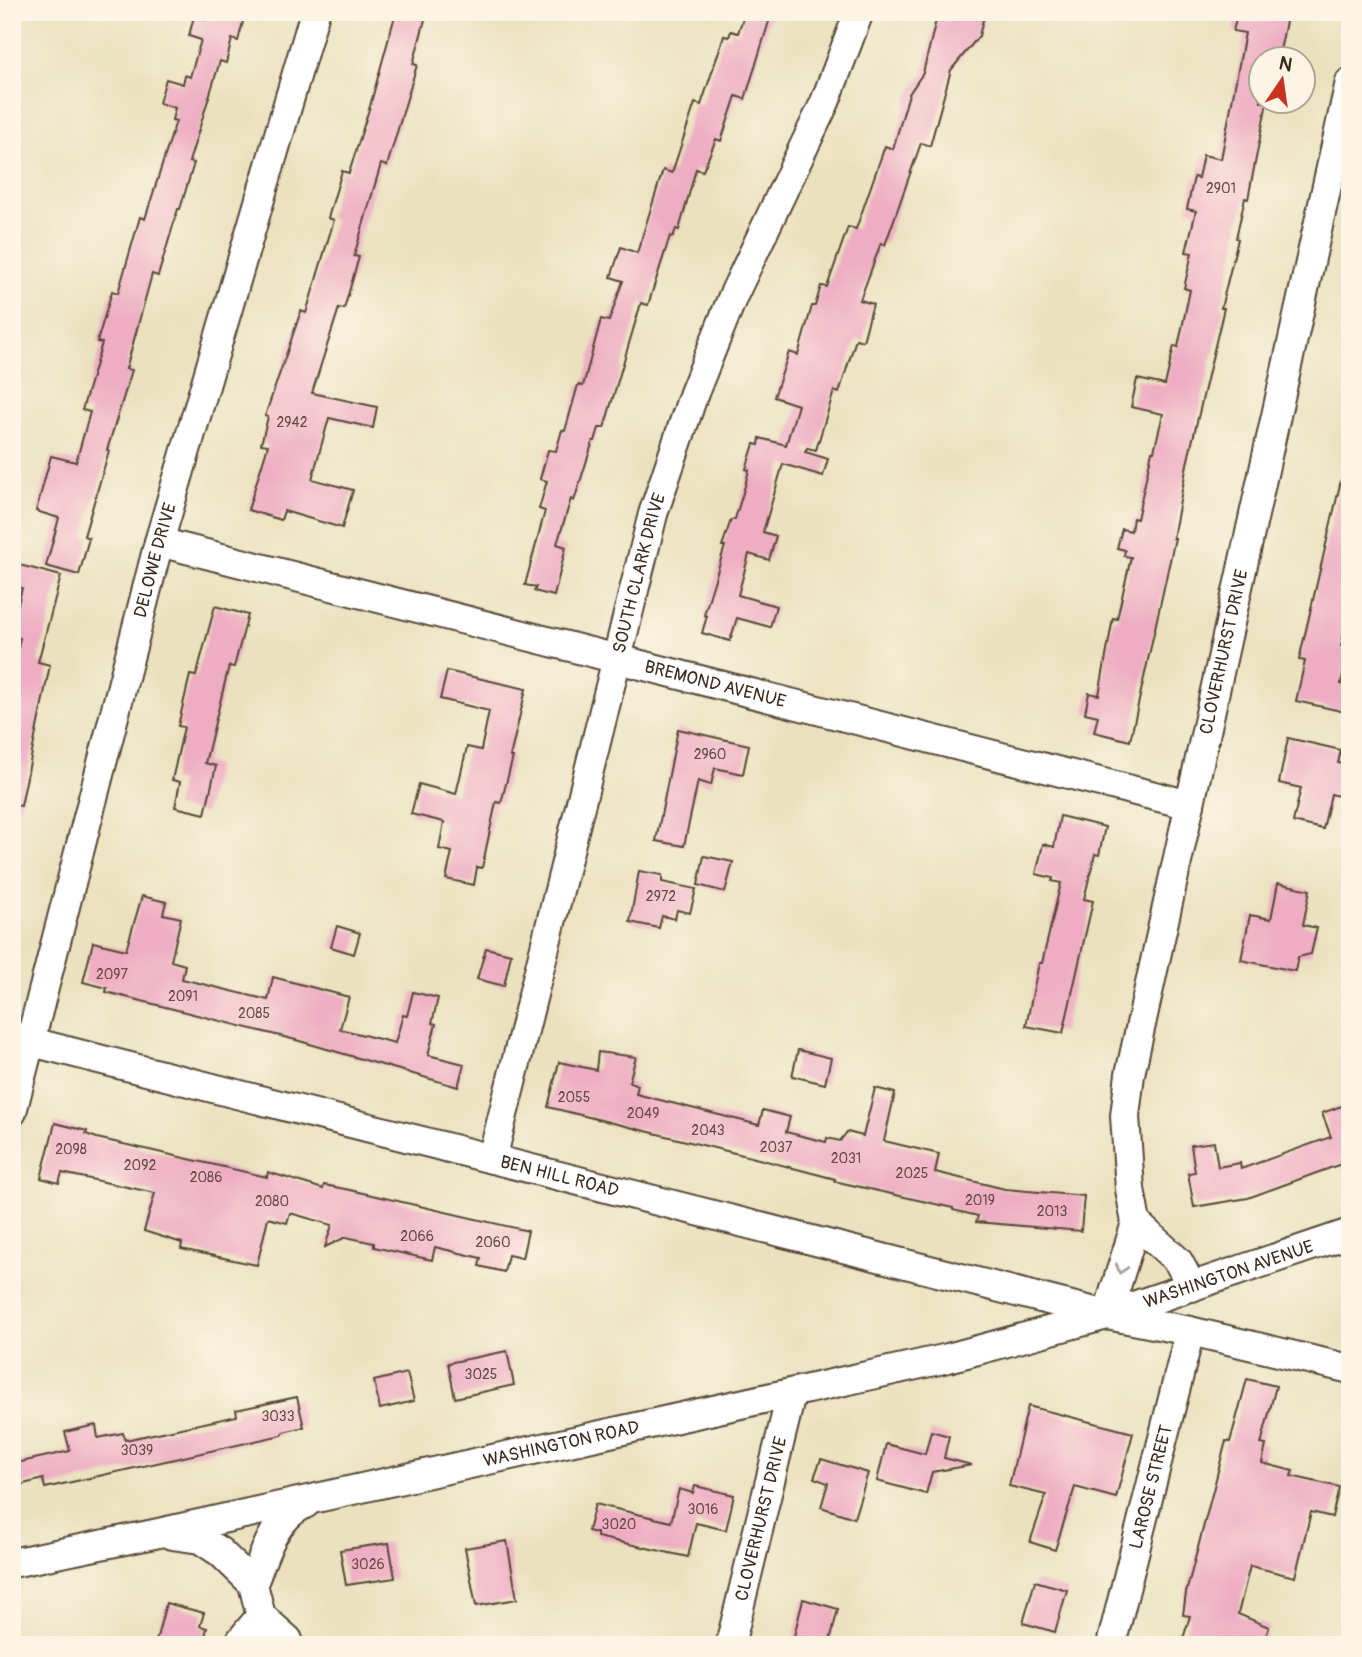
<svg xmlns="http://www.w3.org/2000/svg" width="1362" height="1657" font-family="Pangolin,sans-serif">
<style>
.building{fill:#eeadc3}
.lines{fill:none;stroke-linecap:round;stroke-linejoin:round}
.minor-casing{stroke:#554636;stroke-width:32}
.minor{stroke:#fff;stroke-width:28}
.oneway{stroke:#a79f9a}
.labels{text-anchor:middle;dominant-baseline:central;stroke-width:5;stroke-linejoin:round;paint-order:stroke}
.number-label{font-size:14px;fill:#684b47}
.street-label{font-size:18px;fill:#3b2a1e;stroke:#fcf5e5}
</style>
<rect width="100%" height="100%" fill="#fcf5e5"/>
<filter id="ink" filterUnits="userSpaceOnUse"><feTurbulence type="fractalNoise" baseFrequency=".0143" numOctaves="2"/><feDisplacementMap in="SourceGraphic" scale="14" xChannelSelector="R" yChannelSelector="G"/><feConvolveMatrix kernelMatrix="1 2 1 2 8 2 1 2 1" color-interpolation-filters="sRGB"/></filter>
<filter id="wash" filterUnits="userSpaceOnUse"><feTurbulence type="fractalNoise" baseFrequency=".00686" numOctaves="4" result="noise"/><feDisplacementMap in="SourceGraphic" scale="28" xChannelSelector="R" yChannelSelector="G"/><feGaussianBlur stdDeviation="1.57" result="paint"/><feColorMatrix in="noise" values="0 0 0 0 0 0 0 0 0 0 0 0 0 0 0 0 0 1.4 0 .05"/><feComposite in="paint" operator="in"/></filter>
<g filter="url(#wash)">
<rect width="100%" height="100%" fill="#eae2bf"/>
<g id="blocks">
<g class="building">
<path d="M208 12H222L244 18 238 41 232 39 226 63 220 61 189 162 194 163 180 209H178L158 276 152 274 126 369 132 370 107 450 109 451 84 536 89 538 79 575 46 566 59 518 36 511 51 456 76 462 90 412 82 410 102 343 97 342 112 291 118 293 140 217 145 219 176 121 172 120 175 108 159 103 166 79 183 84 185 75 190 77 201 40 189 36 194 16 206 20Z"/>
<path d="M396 12H427L413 64 417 65 387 166 381 164 354 256 359 257 344 309 339 308 312 393 377 407 373 428 329 418 312 479 353 490 342 528 284 511 281 520 248 510 268 445 261 444 268 417 265 416 301 311 306 313 334 220 328 218 342 171 349 173 370 106Z"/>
<path d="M745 12H772L745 99 736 96 721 141 716 139 703 171 696 169 679 230 676 229 673 237 670 236 648 305 641 303 604 428H599L595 441H593L574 501 571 499 557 544 566 547 554 596 534 591 536 587 525 585 545 511 539 509 547 481 540 479 548 450 556 451 562 430 565 431 578 385 583 386 601 319 609 321 623 281 611 277 621 247 637 253 663 170 672 173 695 103 701 105 724 36 729 37 731 31 738 33Z"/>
<path d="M938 12H969L984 16 979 36 951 70 930 146 921 143 885 245 881 243 860 300 873 304 863 341 856 339 839 393 834 391 816 450 807 448 805 452 828 459 823 476 783 464 763 532 776 536 769 560 749 554 738 595 776 606 770 627 737 618 730 641 702 633 707 616 704 615 725 546H722L731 520 735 519 745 486 749 470 746 469 754 444 759 445 760 438 786 445 798 405 774 397 789 352 798 355 812 306H815L821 286 827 287 848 227 856 229 885 146 893 149 909 94 923 73Z"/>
<path d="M1238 12H1266L1287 17 1278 60H1261V102H1267L1248 199 1245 198 1236 238 1238 239 1221 308H1224L1187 464 1173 538H1175L1130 741 1094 732 1098 716 1085 713 1089 693 1099 695 1113 618 1117 619 1131 557 1124 556 1125 550 1117 548 1122 529 1131 531 1133 518 1137 519 1152 451H1154L1163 414 1131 407 1137 379 1165 385 1174 346 1178 347 1190 290 1184 288 1192 253 1186 252 1196 211 1187 209 1194 177 1198 178 1203 155 1221 159 1245 33 1233 31Z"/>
<path d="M1341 480 1350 481V608L1341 646 1349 647 1341 684 1350 686V713L1296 701 1305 661 1299 660Z"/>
<path d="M12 563 61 576 38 662 50 665 21 806 12 805V673L20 638 12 636V627L22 588 12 586Z"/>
<path d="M215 606 248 615 234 667 229 666 205 763 216 766 205 814 175 807 180 782 172 780 184 727 178 726 190 675 196 676Z"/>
<path d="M447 671 526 689 510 757H513L501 803 496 802 482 868 477 867 474 885 446 879 452 852 439 849 444 822 411 814 419 784 456 794 467 747 481 750 489 711 440 699Z"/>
<path d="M678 729 749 745 743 774 715 768 711 785 698 781 684 846 656 841Z"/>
<path d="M1288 738 1341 750 1338 763 1350 765 1342 797 1331 794 1323 829 1293 822 1301 788 1279 783Z"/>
<path d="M1060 816 1105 827 1099 855 1095 854 1084 899 1093 901 1063 1033 1026 1026 1039 963H1042L1061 883 1052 881 1053 878 1036 874 1043 844 1054 847Z"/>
<path d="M704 856 733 862 725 892 698 885Z"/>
<path d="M639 871 662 875V882L696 889 690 913 677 910 675 919 662 916 659 928 630 922Z"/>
<path d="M1278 883 1310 890 1303 925 1317 928 1311 954 1298 957 1295 971 1241 960 1250 915 1271 919Z"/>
<path d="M142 896 166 902 163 914 181 918 171 961 185 965 182 979 268 1000 273 977 349 997 340 1029 395 1043 403 1015 407 1016 413 992 438 998 432 1023 436 1024 428 1055 464 1064 458 1087 296 1040 106 992 107 988 83 982 93 942 126 950Z"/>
<path d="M337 926 360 933 354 954 331 947Z"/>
<path d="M486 948 511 954 504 986 477 979Z"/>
<path d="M798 1050 831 1058 825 1084 792 1076Z"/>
<path d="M598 1052 636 1057 629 1082 638 1085 636 1094 759 1125 763 1110 790 1117 786 1132 826 1142 827 1138 840 1141 847 1132 863 1136 875 1088 895 1093 884 1141 939 1154 935 1172 1005 1189 1084 1196 1081 1231 976 1222 978 1216 953 1210V1208L834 1181 835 1179 751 1157 548 1107 559 1062 596 1070Z"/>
<path d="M1350 1103V1181H1347L1341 1164 1248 1198 1194 1207 1188 1173 1195 1172 1191 1145 1214 1142 1218 1167 1240 1163 1241 1169 1331 1137 1322 1113Z"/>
<path d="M55 1123 87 1131 86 1134 97 1138 267 1177 268 1172 323 1189 324 1185 350 1190 528 1231 522 1258 508 1255 504 1272 479 1266 481 1258 435 1247 432 1260 374 1247V1243L346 1237 325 1247 332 1225 290 1213 287 1223 268 1218 257 1265 181 1249 182 1243 144 1231 155 1193 62 1173 59 1183 41 1178Z"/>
<path d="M507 1351 514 1385 455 1398 448 1363Z"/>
<path d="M407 1373 414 1401 380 1409 374 1381Z"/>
<path d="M1247 1379 1276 1386 1261 1444 1266 1445 1262 1463 1293 1471 1291 1476 1339 1487 1332 1517 1311 1512 1295 1577 1250 1566 1238 1614 1269 1627 1263 1645H1181L1190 1616 1183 1615 1186 1593 1226 1441 1230 1442Z"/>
<path d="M297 1397 304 1427 283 1432 282 1435 45 1488 43 1479 12 1487V1464L70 1451 65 1432 96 1425 98 1438 123 1433 125 1440 237 1416 236 1410Z"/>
<path d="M1028 1406 1133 1433 1116 1498 1075 1487 1055 1550 1030 1542 1046 1495 1009 1486Z"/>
<path d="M931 1431 949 1436 944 1458 972 1465 932 1472 926 1494 877 1481 886 1444 925 1454Z"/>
<path d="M821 1459 868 1473 854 1518 821 1507 828 1483 814 1478Z"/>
<path d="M695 1486 734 1495 726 1530 696 1523 688 1557 597 1537V1533L588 1531 595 1504 671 1522 679 1489 693 1493Z"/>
<path d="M507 1541 517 1599 476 1606 465 1548Z"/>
<path d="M389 1543 395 1578 346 1585 340 1550Z"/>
<path d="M1035 1581 1067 1590 1055 1632 1023 1623Z"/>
<path d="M803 1599 838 1609 829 1645H792Z"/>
<path d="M166 1603 204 1613 200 1626 207 1628 203 1645H155Z"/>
</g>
</g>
</g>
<g filter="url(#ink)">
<use href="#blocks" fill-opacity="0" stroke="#554636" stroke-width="2"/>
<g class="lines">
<g class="minor-casing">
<g id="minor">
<path id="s1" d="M159 542 1190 805"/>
<path id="s2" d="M12 1037 1107 1315 1190 1331 1350 1369"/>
<path id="s3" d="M12 1112 159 542 315 12"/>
<path id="s4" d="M492 1159 653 514 694 393 733 296 825 102 859 12"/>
<path d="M1136 1223 1178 1261 1192 1287"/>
<path id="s5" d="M1107 1315 1136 1223 1130 1189 1125 1116 1130 1074 1350 82"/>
<path d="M172 1535 200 1539 220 1552 253 1584 261 1616 288 1640 289 1645"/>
<path id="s6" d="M12 1563 154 1534 948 1358 1107 1315 1350 1233"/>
<path d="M253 1584C264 1554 274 1518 305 1504"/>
<path d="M241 1640 261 1616"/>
<path id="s7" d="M730 1645 791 1395"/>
<path id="s8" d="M1111 1645 1190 1331"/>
</g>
</g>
<use href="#minor" class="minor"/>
</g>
<defs><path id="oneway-chevron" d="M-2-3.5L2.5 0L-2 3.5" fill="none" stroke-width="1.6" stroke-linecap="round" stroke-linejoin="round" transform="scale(1.75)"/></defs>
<use class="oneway" href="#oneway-chevron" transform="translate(1121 1269) rotate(108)"/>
</g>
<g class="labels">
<g class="number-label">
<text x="1221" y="188">2901</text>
<text x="292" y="422">2942</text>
<text x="710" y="754">2960</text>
<text x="661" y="896">2972</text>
<text x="112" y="974">2097</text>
<text x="183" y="996">2091</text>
<text x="254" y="1013">2085</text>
<text x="574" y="1097">2055</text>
<text x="643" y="1113">2049</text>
<text x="708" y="1130">2043</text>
<text x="776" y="1147">2037</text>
<text x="71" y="1149">2098</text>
<text x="846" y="1158">2031</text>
<text x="140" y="1165">2092</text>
<text x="912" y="1173">2025</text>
<text x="206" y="1177">2086</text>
<text x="980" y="1200">2019</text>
<text x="272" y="1201">2080</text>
<text x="1052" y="1211">2013</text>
<text x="417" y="1236">2066</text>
<text x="493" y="1242">2060</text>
<text x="481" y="1374">3025</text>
<text x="278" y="1416">3033</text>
<text x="137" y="1450">3039</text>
<text x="703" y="1509">3016</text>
<text x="619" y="1524">3020</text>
<text x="368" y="1564">3026</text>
</g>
<g class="street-label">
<text stroke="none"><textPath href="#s3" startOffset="570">DELOWE DRIVE</textPath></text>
<text stroke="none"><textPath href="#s4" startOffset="604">SOUTH CLARK DRIVE</textPath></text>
<text stroke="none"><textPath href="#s5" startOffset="679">CLOVERHURST DRIVE</textPath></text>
<text stroke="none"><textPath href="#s1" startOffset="574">BREMOND AVENUE</textPath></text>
<text stroke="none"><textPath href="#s2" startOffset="565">BEN HILL ROAD</textPath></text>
<text stroke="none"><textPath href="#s6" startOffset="1251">WASHINGTON AVENUE</textPath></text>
<text stroke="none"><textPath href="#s6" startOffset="562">WASHINGTON ROAD</textPath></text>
<text stroke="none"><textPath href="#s8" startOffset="163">LAROSE STREET</textPath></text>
<text stroke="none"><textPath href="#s7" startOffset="130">CLOVERHURST DRIVE</textPath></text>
</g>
</g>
<rect width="1362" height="1657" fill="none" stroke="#fcf5e5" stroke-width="42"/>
<g transform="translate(1282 80) rotate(13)"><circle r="33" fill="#fcf5e5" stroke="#afa495" stroke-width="2"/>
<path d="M0-5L12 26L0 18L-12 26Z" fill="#c8321e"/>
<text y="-10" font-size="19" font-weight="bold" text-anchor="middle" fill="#3b2a1e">N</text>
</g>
</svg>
